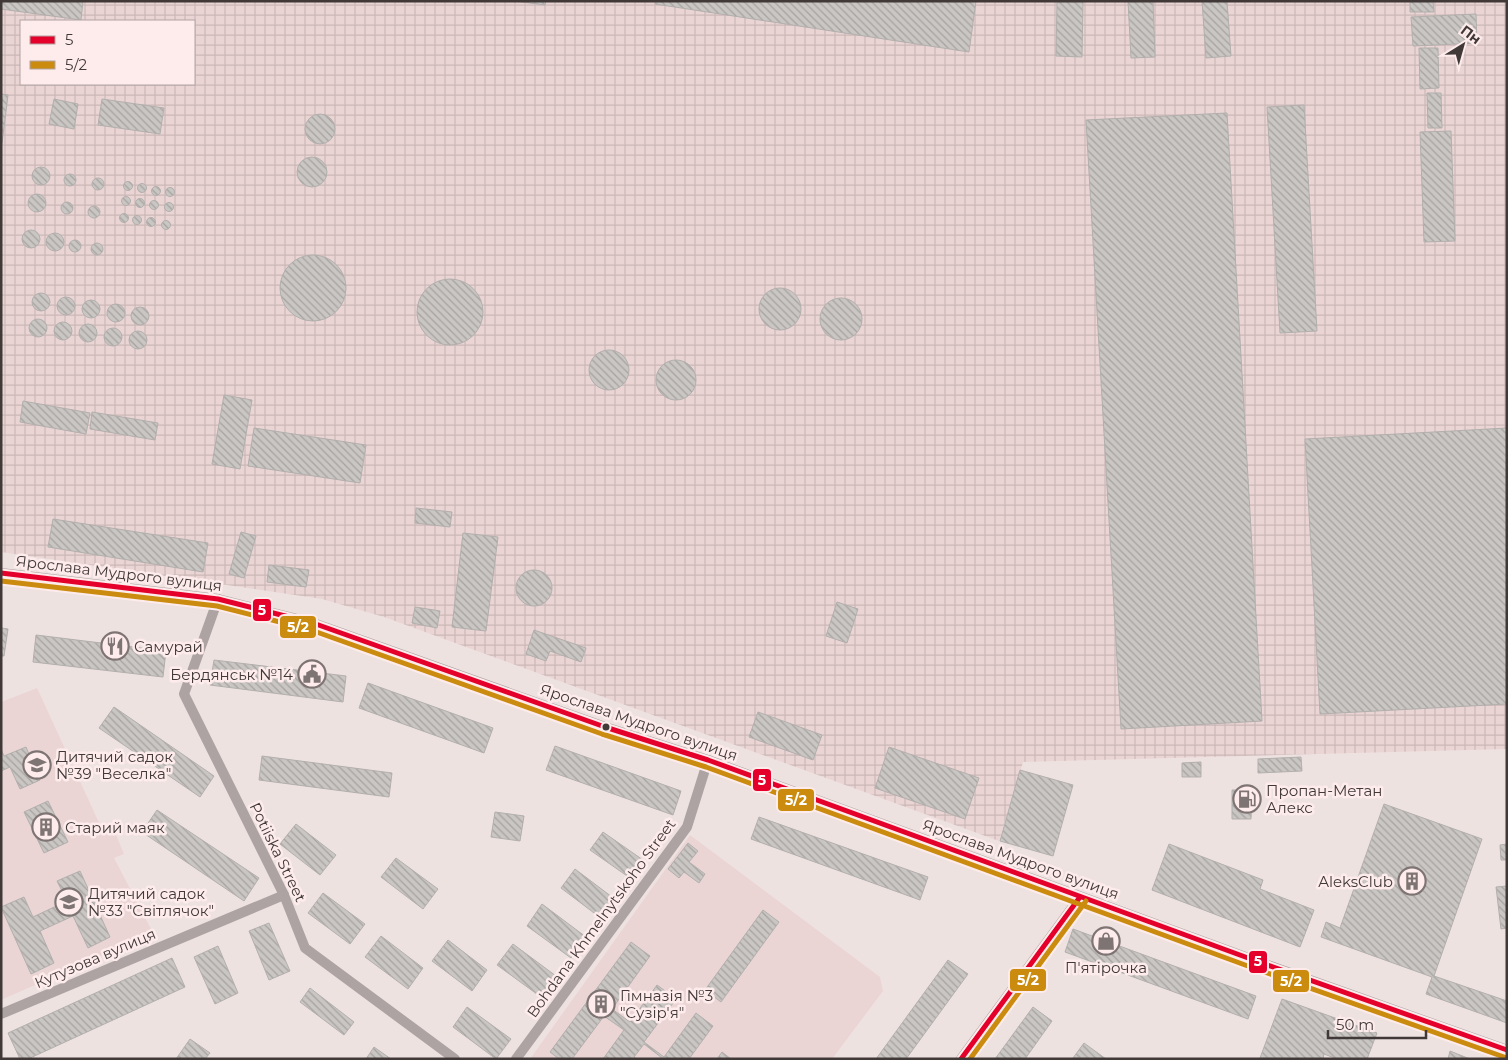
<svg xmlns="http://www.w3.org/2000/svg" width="1508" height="1060" font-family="Montserrat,sans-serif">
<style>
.built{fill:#ead5d4}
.industrial{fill:url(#industrial-grid);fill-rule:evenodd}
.building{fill:url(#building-back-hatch);stroke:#b2afad}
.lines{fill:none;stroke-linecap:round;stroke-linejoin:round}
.street{stroke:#ada3a2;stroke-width:10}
.bus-1-casing{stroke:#fdeceb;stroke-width:9}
.bus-2-casing{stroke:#fdeceb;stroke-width:9}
.bus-1{stroke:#e4002b;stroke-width:5}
.bus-2{stroke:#ca8b0e;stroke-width:5}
.bus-dot{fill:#413938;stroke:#fdeceb;stroke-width:2}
.labels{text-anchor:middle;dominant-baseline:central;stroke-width:5;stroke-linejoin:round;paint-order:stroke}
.street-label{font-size:15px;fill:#413938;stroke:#fdeceb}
.poi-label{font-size:15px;fill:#413938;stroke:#fdeceb;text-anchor:start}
.line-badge{stroke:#fdeceb;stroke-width:2}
.badge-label{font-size:14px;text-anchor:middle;font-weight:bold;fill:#fff}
</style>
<defs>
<pattern id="industrial-grid" width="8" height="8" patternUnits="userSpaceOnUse" patternTransform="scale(1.25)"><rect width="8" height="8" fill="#ead5d4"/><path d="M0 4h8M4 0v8" fill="none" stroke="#cab8b7"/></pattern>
<pattern id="building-back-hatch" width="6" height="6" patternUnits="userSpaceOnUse" patternTransform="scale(1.25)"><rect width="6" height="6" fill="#c9c6c4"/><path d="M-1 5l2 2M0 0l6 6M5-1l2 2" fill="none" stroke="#a5a2a0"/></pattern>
</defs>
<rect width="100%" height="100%" fill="#eee2e1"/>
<g class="built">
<path d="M37 688 101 827 111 823 124 854 114 858 153 933 1 1000V702Z"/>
<path d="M690 835 880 977 883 991 832 1059H530Z"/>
</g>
<path class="industrial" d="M1 1H1507V749L1023 762 999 841 384 617 322 599 1 552ZM21 21H194V84H21Z"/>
<g class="building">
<path d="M1 1H83L81 20 1 9Z"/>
<path d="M515 1H546L545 5Z"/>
<path d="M656 1H976L969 52 655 4Z"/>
<path d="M1057 1H1083L1082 57 1056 56Z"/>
<path d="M1128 1H1153L1155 57 1131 58Z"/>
<path d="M1202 1H1227L1231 56 1206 58Z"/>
<path d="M1410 1H1433L1434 12H1410Z"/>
<path d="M1476 14 1477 43 1413 46 1411 17Z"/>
<path d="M1419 48H1438L1439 88 1420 89Z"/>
<path d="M1427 93H1441L1442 128H1428Z"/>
<path d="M1 94 8 95 2 143H1Z"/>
<path d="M54 99 78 104 74 129 49 124Z"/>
<path d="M102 99 164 108 160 134 98 125Z"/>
<path d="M1304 105 1317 331 1280 333 1267 107Z"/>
<path d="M1227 113 1262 721 1121 729 1086 120Z"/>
<circle cx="320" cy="129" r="15"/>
<path d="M1451 131 1455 241 1424 242 1420 132Z"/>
<circle cx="312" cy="172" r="15"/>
<circle cx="41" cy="176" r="9"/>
<circle cx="70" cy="180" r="6"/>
<circle cx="98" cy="184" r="6"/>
<circle cx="128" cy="186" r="4.5"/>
<circle cx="142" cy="188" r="4.5"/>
<circle cx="156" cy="191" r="4.5"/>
<circle cx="170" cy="192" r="4.5"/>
<circle cx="37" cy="203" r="9"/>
<circle cx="126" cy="201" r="4.5"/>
<circle cx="140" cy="203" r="4.5"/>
<circle cx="154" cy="205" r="4.5"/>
<circle cx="67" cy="208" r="6"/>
<circle cx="169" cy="207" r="4.5"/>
<circle cx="94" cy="212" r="6"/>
<circle cx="124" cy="218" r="4.5"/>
<circle cx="137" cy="220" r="4.5"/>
<circle cx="151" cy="222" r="4.5"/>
<circle cx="166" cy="225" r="4.5"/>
<circle cx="31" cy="239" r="9"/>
<circle cx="55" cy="242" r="9"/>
<circle cx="75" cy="246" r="6"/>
<circle cx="97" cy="249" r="6"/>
<circle cx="313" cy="288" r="33"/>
<circle cx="450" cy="312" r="33"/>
<circle cx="780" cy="309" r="21"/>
<circle cx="41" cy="302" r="9"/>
<circle cx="66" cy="306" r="9"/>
<circle cx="841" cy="319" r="21"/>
<circle cx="91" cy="309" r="9"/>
<circle cx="116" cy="313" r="9"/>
<circle cx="140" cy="316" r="9"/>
<circle cx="38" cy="328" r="9"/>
<circle cx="63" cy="331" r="9"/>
<circle cx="88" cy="333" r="9"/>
<circle cx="113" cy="337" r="9"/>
<circle cx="138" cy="340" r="9"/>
<circle cx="609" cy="370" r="20"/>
<circle cx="676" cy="380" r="20"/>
<path d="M224 395 252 400 240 469 212 464Z"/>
<path d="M23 401 90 413 86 434 20 422Z"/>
<path d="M92 412 158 423 155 440 90 429Z"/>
<path d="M254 428 366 445 360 483 248 466Z"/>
<path d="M1507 428V704L1320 714 1305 439Z"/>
<path d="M416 508 452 512 450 527 415 523Z"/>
<path d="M53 519 208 543 203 572 48 547Z"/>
<path d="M241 532 256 536 244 578 229 574Z"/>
<path d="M463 533 498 537 486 631 452 627Z"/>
<path d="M269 565 309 570 306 587 267 582Z"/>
<circle cx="534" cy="588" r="18"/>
<path d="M837 602 858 609 847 643 826 636Z"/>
<path d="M415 607 440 611 437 628 412 623Z"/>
<path d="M1 628 8 629 4 656H1Z"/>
<path d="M534 630 586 648 581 662 550 651 546 661 526 654Z"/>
<path d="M36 635 166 651 163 677 33 662Z"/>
<path d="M214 660 346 676 343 702 210 685Z"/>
<path d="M368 683 493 728 484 753 359 708Z"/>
<path d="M114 707 214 776 200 797 99 728Z"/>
<path d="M758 712 822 735 813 760 749 737Z"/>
<path d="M555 746 681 791 673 815 546 770Z"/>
<path d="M26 747 40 780 20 789 10 767 1 771V749L4 756Z"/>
<path d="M889 747 979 778 965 819 875 788Z"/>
<path d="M262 756 392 773 389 797 259 780Z"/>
<path d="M1301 757 1302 771 1258 773V759Z"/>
<path d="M1201 762V777H1182V763Z"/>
<path d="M1020 770 1073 785 1053 856 1000 841Z"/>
<path d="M1232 790H1252L1251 819H1232Z"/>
<path d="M48 801 68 842 44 853 24 812Z"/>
<path d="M1384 804 1482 839 1434 976 1507 1001V1023L1426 994 1432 977 1321 937 1326 922 1340 928Z"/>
<path d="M157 810 259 878 244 901 142 832Z"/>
<path d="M495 812 524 816 520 841 491 837Z"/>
<path d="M759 817 928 877 920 900 751 839Z"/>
<path d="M296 824 336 855 320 875 280 844Z"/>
<path d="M603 832 643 860 630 878 590 850Z"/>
<path d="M688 843 698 851 689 862 705 874 699 883 684 872 679 878 668 869Z"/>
<path d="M1169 844 1263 880 1260 889 1314 910 1300 947 1152 890Z"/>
<path d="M1507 844V860H1501L1500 845Z"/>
<path d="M396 858 438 889 423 909 381 877Z"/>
<path d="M575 869 616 900 602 919 561 888Z"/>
<path d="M80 871 110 937 88 948 73 916 40 931 54 963 31 974 1 907 24 897 33 917 67 901 57 881Z"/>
<path d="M1507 886V928L1501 929 1496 887Z"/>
<path d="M323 893 365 924 350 944 308 913Z"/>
<path d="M542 904 586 937 571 958 527 926Z"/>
<path d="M763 910 779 922 721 1002 705 990Z"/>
<path d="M269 923 290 971 269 980 249 931Z"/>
<path d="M1073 929 1256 996 1248 1019 1065 952Z"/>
<path d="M381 936 423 968 408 989 365 957Z"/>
<path d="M448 940 487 970 472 991 432 961Z"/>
<path d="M631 942 650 956 612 1009 630 1022 657 985 676 999 644 1042 664 1057 696 1013 713 1026 689 1059H661L662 1058 644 1044 634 1057 637 1059H603L624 1030 604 1016 572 1059H559L550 1052Z"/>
<path d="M513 944 556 976 541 997 497 965Z"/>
<path d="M218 946 238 993 215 1004 194 957Z"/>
<path d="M172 958 185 987 28 1059H20L8 1033Z"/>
<path d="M948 960 968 974 906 1059H876Z"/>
<path d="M310 988 354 1022 344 1035 300 1002Z"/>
<path d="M1282 999 1377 1033 1367 1059H1337L1324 1054 1323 1059 1260 1058Z"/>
<path d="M467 1007 511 1039 496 1059 453 1027Z"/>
<path d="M1033 1007 1052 1021 1025 1059H995Z"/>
<path d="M190 1039 210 1053 205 1059H176Z"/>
<path d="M1084 1043 1106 1059 1073 1058Z"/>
<path d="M374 1047 391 1059H366Z"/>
<path d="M1450 1051 1470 1059H1448Z"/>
<path d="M722 1052 731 1059H717Z"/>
</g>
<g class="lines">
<g class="street">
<path d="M1 573 218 599 313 623 605 727 708 760 1259 962 1507 1050"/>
<path d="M218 599 184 694 284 895 305 948 455 1059"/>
<path d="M1 1014 284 895"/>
<path d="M516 1059 687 827 708 760"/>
<path d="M961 1059 1080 897"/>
</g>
<g class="bus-1-casing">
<g id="bus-1">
<path d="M1 573 218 599 313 623 605 727 708 760 1259 962 1507 1050"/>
<path d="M961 1059 1080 897"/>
</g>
</g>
<g class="bus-2-casing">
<g id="bus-2">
<path d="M1 581 217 606 311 630 602 734 706 767 1256 969 1504 1057"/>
<path d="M970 1059 1086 901"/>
</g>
</g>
<use href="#bus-1" class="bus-1"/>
<use href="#bus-2" class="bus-2"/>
</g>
<defs>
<g id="restaurant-ring" transform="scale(1.4375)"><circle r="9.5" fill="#fdeceb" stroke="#7e7473" stroke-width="1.5"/><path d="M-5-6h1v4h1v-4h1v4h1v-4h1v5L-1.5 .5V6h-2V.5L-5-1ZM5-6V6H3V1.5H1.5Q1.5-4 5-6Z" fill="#7e7473"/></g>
<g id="civic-ring" transform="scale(1.4375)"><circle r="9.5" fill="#fdeceb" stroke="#7e7473" stroke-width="1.5"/><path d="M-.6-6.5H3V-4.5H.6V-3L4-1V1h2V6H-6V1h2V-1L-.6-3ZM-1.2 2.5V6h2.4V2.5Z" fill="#7e7473"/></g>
<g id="school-ring" transform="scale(1.4375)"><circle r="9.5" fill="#fdeceb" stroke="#7e7473" stroke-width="1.5"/><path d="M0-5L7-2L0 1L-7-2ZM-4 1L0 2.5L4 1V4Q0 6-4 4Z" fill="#7e7473"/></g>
<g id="fuel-ring" transform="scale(1.4375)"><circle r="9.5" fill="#fdeceb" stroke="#7e7473" stroke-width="1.5"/><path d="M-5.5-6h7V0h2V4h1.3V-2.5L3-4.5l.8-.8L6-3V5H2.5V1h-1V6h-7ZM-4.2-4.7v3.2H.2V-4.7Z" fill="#7e7473"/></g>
<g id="building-ring" transform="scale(1.4375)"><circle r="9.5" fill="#fdeceb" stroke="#7e7473" stroke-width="1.5"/><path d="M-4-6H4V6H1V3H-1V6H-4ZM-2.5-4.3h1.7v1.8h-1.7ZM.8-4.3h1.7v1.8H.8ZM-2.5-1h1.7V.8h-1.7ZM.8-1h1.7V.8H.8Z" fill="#7e7473"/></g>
<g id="shop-ring" transform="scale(1.4375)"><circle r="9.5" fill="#fdeceb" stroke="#7e7473" stroke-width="1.5"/><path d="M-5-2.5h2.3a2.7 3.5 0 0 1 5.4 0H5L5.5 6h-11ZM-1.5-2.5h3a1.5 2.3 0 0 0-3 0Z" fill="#7e7473"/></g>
</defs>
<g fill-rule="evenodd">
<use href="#restaurant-ring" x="115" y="646"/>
<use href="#civic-ring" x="312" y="674"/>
<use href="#school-ring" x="37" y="765"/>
<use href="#fuel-ring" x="1247" y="799"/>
<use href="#building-ring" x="46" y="827"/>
<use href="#building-ring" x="1412" y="881"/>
<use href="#school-ring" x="69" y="902"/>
<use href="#shop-ring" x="1106" y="941"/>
<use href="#building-ring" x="601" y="1004"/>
</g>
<circle class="bus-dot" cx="606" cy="727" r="4.5"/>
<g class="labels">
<g class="street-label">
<text transform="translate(119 573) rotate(7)">Ярослава Мудрого вулиця</text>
<text transform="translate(639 722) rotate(19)">Ярослава Мудрого вулиця</text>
<text transform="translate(278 852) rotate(64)">Potiiska Street</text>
<text transform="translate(1021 859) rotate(20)">Ярослава Мудрого вулиця</text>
<text transform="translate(601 918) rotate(-54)">Bohdana Khmelnytskoho Street</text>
<text transform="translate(95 958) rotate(-23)">Кутузова вулиця</text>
</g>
<g class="poi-label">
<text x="134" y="646">Самурай</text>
<text x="293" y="674" text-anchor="end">Бердянськ №14</text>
<text x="56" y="756">Дитячий садок<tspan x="56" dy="17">№39 "Веселка"</tspan></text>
<text x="1266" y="790">Пропан-Метан<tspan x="1266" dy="17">Алекс</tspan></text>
<text x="65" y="827">Старий маяк</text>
<text x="1393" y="881" text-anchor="end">AleksClub</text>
<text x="88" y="893">Дитячий садок<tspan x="88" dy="17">№33 "Світлячок"</tspan></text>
<text x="1106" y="967" text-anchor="middle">П'ятірочка</text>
<text x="620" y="995">Гімназія №3<tspan x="620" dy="17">"Сузір'я"</tspan></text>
</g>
</g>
<g class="line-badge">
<rect x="252" y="598" width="20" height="24" rx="5" fill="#e4002b"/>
<rect x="279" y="615" width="38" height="24" rx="5" fill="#ca8b0e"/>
<rect x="752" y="768" width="20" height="24" rx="5" fill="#e4002b"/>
<rect x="777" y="788" width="38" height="24" rx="5" fill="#ca8b0e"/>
<rect x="1248" y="950" width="20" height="24" rx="5" fill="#e4002b"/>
<rect x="1009" y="968" width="38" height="24" rx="5" fill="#ca8b0e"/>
<rect x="1272" y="969" width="38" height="24" rx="5" fill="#ca8b0e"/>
</g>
<g class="badge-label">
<text x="262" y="615">5</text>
<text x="298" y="632">5/2</text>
<text x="762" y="785">5</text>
<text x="796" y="805">5/2</text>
<text x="1258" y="966">5</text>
<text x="1028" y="985">5/2</text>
<text x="1291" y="986">5/2</text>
</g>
<rect width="1508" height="1060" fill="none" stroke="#413938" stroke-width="5"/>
<rect x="20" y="20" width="175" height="65" fill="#fdeceb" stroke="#b2a4a3"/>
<rect x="30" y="36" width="25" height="8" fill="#e4002b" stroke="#b2a4a3"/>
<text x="65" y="45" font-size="15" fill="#413938">5</text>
<rect x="30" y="61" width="25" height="8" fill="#ca8b0e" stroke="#b2a4a3"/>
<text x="65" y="70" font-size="15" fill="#413938">5/2</text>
<g transform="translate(1463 45) rotate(37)" stroke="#fdeceb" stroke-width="4" paint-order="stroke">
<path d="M0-4L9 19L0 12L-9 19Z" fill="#413938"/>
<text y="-8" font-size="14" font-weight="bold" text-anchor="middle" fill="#413938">Пн</text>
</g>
<path d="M1328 1030v8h98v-8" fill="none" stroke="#413938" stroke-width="2.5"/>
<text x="1336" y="1030" font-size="15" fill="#413938" stroke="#fdeceb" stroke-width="4" paint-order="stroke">50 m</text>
</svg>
